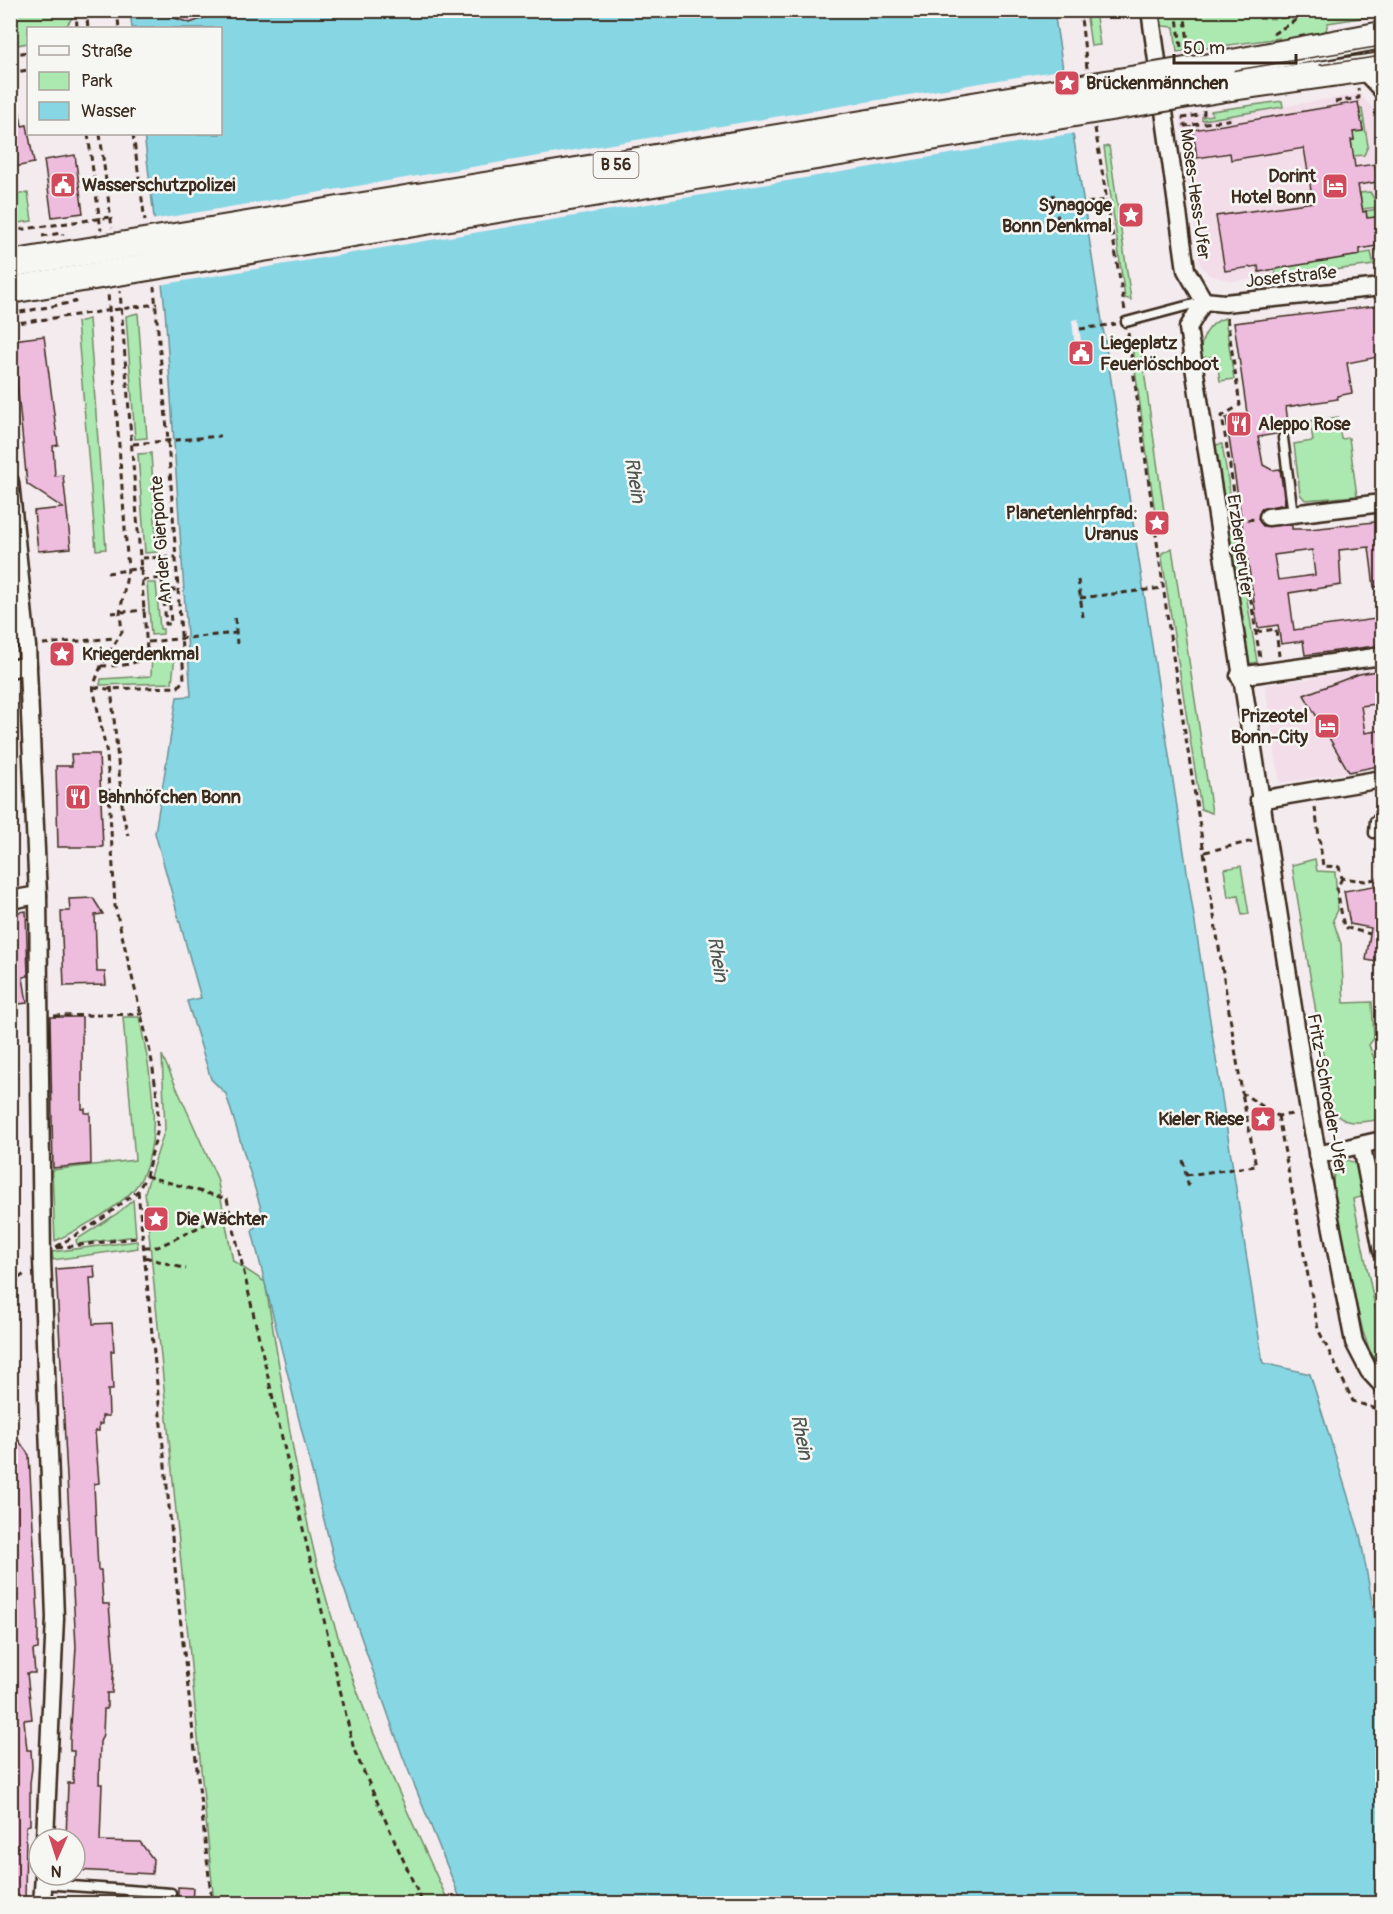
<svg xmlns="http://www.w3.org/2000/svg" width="1393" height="1914" font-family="Pangolin,sans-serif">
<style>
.built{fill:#f2dde9}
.green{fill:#ace9b0;stroke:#748a67;stroke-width:1.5}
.water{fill:#87d6e4;stroke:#699195;stroke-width:1.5}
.pier{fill:#f4ebee}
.building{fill:#eebdde;stroke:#3b2a1e;stroke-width:1.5;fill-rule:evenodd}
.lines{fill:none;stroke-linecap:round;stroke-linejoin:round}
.lane-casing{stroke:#3b2a1e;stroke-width:13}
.street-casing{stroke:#3b2a1e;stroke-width:21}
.primary-casing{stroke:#3b2a1e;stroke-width:30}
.path{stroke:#3b2a1e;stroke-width:3;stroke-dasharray:6 4.5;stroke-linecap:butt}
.lane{stroke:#f6f6f2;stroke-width:8}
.street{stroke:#f6f6f2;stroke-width:16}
.primary{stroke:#f6f6f2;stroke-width:26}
.tram{stroke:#3b2a1e;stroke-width:1.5}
.primary-bridge-casing{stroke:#3b2a1e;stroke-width:30;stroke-linecap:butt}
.primary-bridge{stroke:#f6f6f2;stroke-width:26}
.labels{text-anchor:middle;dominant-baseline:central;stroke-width:5;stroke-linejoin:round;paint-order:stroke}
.shield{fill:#f6f6f2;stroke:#73675e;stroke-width:1.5}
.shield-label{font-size:16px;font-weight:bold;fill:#3b2a1e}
.poi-label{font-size:18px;font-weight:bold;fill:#3b2a1e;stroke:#f6f6f2;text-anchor:start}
.street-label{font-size:18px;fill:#3b2a1e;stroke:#f6f6f2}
.water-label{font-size:20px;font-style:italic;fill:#4e5550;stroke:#f6f6f2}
</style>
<rect width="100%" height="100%" fill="#f4ebee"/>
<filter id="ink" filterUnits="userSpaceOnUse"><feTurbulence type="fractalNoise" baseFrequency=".0167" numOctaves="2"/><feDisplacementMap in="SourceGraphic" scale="12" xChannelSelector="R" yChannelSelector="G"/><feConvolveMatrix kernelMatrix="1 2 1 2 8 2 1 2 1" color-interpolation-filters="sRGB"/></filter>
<g filter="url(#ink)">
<g class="built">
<path d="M1359 94 1374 109 1382 140V264L1246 280 1231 281 1209 275 1201 266 1199 259 1180 116 1211 111 1212 115 1203 120Z"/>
<path d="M1382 668V767L1280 783 1265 685Z"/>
</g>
<g class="green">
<path d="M11 10 71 11 72 18 65 28H28V43L11 46Z"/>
<path d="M1373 10V15H1379L1328 23 1326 30 1330 32 1260 47 1280 38 1177 52 1174 27 1162 26 1160 11Z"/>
<path d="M1086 11H1095L1100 45 1091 46Z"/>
<path d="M1282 101 1283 107 1202 120V117L1212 115 1211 111Z"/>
<path d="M1359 109H1362L1368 146 1364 155 1353 156 1351 140H1354L1353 132 1363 130Z"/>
<path d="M1109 146 1131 300 1125 298 1104 147Z"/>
<path d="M1370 192 1379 207 1362 209 1360 193Z"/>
<path d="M28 193 32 221 11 224V195Z"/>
<path d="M1379 209 1382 228V264H1379L1376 246 1382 245 1377 217 1367 218 1366 211Z"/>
<path d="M1371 252 1374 265 1276 277 1275 269Z"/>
<path d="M138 313 147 438 135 439 126 316Z"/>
<path d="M1225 318 1234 379 1220 381 1216 356 1201 358C1199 340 1208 323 1225 318Z"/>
<path d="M89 319 106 549 96 550 77 322Z"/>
<path d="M1140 343 1167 532 1157 527 1132 347Z"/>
<path d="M1338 417 1341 439 1349 438 1357 496 1305 500 1300 494 1294 444 1313 441 1310 421Z"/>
<path d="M1222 444 1233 511 1225 512 1215 445Z"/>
<path d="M151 453 157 552 145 553 138 454Z"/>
<path d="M1236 532 1257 662 1248 664 1228 533Z"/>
<path d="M1172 548 1212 813 1201 809 1162 558V553Z"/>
<path d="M147 583H156L160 629H163V634L151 635Z"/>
<path d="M152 654 175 655 172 683 100 685 101 679 151 676Z"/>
<path d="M1315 859 1317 871 1335 872 1338 910 1333 920 1341 944 1344 1003 1372 1002 1374 1038 1369 1045 1382 1079V1119C1362 1122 1339 1129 1331 1104L1292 865Z"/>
<path d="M1241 866 1249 914 1242 915 1238 895 1228 897 1224 869Z"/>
<path d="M123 1017H139C149 1063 166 1141 138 1184 122 1207 80 1228 55 1241L52 1170 135 1160Z"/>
<path d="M162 1055 217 1178 233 1261 265 1282C281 1374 294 1469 316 1560 345 1679 398 1792 449 1903H214L145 1192 165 1129Z"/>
<path d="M1346 1160 1357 1163 1365 1196 1353 1199 1382 1341V1371L1370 1351 1363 1332C1356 1301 1328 1198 1334 1174 1335 1167 1340 1163 1346 1160Z"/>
<path d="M133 1200 136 1236 77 1244 76 1240 118 1213Z"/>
<path d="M137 1241 138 1248 53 1260 52 1252Z"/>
</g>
<path class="water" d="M130 11H1054L1263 1363 1310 1374 1360 1535 1382 1658V1903H462L403 1757 334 1560 252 1231 263 1215 226 1094 211 1079 187 1001 201 998 155 833 177 697 191 696 165 309 144 134H220V28H132Z"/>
<g class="pier">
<path d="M1066 69 1076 133 159 285 151 220Z"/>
<path d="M1078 319 1081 341H1085L1089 365 1077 366 1072 320Z"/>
</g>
<g class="building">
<path d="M159 10H224V11L190 23 159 13Z"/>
<path d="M10 98H17L22 126 27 125 34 163 10 168Z"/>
<path d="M1358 102 1363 131 1353 132 1354 140H1351L1355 167 1375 164 1377 182 1358 185 1363 212 1366 211 1367 218 1377 217 1382 245 1360 249V255L1275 269 1259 272 1258 266 1225 271 1216 216 1313 202 1304 148 1231 160 1230 153 1197 158 1193 130Z"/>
<path d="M75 155 83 213 52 217 44 160Z"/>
<path d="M1383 305V356L1347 363 1352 393 1337 396 1338 399 1286 407 1288 423 1275 425 1276 434 1258 437 1263 465 1272 470 1280 469 1285 504 1261 509 1258 519 1263 526 1292 525V529H1310L1383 521V586L1374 587 1369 547 1339 550 1341 585 1289 593 1294 630 1383 618V645L1305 655 1303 641 1281 644 1278 625 1258 628 1226 418 1247 413 1234 323ZM1312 550 1315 575 1278 580 1274 555Z"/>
<path d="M44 336 58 445 53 446 55 476 63 475 71 548 38 551 34 511 63 508 27 484 13 340Z"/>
<path d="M1383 670V703L1361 706 1365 733 1383 730V765L1349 772 1304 695 1359 674Z"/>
<path d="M71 754H99L103 847H58L56 766H72Z"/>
<path d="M1379 885 1380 893H1383V963L1366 960 1371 928 1350 924 1344 891Z"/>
<path d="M93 898 103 914 95 915 97 972H105L106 985 64 986 61 911H70L69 899Z"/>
<path d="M26 911 28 976 23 977 27 1003 10 1005V913Z"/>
<path d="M50 1017H82V1109H85V1113H90L91 1164 53 1168Z"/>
<path d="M94 1266 95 1278H90L93 1324 112 1323 114 1351H111L113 1390H108L109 1416H102V1424H99V1431H95L99 1483 94 1484 98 1570H101L103 1604H109L114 1665 112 1693H107V1709H104L103 1734 100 1742 99 1784H102L100 1841 140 1842 153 1859 152 1874 75 1870V1839H66L68 1783H73L74 1751H70V1741L76 1647 56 1269Z"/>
<path d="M10 1428 29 1455 38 1617V1649L33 1650 35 1673H27L32 1719 24 1720 27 1750H31L32 1768 30 1783V1825L26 1826 25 1904H10Z"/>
<path d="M178 1887 193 1888 192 1902H178Z"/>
</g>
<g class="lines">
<g class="lane-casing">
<g id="lane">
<path d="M1126 322 1201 302"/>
<path d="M1283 438 1293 514"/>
<path d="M1374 833 1375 821 1382 818"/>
<path d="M43 1884 171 1893"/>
</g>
</g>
<g class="street-casing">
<g id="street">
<path d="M1150 10 1186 270 1204 301"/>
<path d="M1362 69 1382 90"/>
<path d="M1204 301 1188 328 1309 1111 1354 1342 1369 1371 1382 1385"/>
<path d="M1204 301 1225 303 1382 287"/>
<path d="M10 482 27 646 38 895 42 1259 55 1618 45 1839"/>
<path d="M1268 517 1382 503"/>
<path d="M10 669 28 665"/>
<path d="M1239 676 1382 656"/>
<path d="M1259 800 1382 779"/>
<path d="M10 900 38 895"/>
<path d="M1362 1147 1382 1251"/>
<path d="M1317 1155 1382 1140"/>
<path d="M42 1904 44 1875"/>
</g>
</g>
<g class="primary-casing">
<g id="primary">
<path d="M1222 65 1382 35"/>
<path d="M1225 88 1382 66"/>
</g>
</g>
<g class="path">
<path d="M76 10 77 28"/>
<path d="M86 10 88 28"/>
<path d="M117 10 119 28"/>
<path d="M1032 10 1033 18"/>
<path d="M1080 10 1087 68"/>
<path d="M1176 10 1181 47"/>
<path d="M1184 10 1189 50"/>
<path d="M1228 10 1261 18 1300 17"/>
<path d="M1273 34 1301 17 1353 10"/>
<path d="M10 55 28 52"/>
<path d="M10 73 28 70"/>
<path d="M1335 102 1359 98 1358 88"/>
<path d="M1204 110V114L1183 118 1185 126 1234 119"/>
<path d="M1095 128 1125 311"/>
<path d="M88 134 101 230"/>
<path d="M100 134 112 228"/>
<path d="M133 134 145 221"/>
<path d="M1186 151 1194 150 1190 126"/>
<path d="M1053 194 1059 224"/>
<path d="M1056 208 1106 200"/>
<path d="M10 231 111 217"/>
<path d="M42 236 62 233 63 235"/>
<path d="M10 314 75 302V300"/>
<path d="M1227 318 1240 405 1222 416 1260 658"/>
<path d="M10 324 157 304"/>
<path d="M1080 329 1116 324"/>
<path d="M1128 333 1172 650 1242 1093 1278 1116 1293 1114"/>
<path d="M133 444 220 436"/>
<path d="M1237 521 1255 519"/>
<path d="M142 558 176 557"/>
<path d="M107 573 142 568"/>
<path d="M143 580 162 578 166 624H171L169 590H178"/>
<path d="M1078 580 1083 617"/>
<path d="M1080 598 1163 588"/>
<path d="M111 613 145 610"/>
<path d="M235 618 237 644"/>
<path d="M1256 632 1276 629 1279 656"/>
<path d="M148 642 236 633"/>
<path d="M43 644 116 638"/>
<path d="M101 666C120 665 138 668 147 650L120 291"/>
<path d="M94 687 107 689 178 687 184 679 168 440 154 287"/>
<path d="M111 687 123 814 128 836"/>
<path d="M1315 807 1323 866 1339 867 1342 878 1365 881 1376 879 1382 884"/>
<path d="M1376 844 1382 877"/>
<path d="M1205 852 1253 841"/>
<path d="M1342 878 1337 889 1344 927 1370 934"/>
<path d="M54 1016 143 1014"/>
<path d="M1278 1116 1318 1329 1353 1401 1382 1411"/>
<path d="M1183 1160 1189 1189"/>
<path d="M1186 1175 1256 1166 1242 1093"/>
<path d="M146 1176 227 1199 354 1750 423 1904"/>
<path d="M138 1191 178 1598 212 1904"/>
<path d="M56 1247 99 1221 138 1191 146 1176 157 1133 158 1102 151 1056 115 906 107 754 93 687 101 666 122 632 120 613 128 570 108 293"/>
<path d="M144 1247H158L230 1212"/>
<path d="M57 1248 143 1237"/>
<path d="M145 1257 186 1269"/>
<path d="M10 1284 26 1273"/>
</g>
<use href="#lane" class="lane"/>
<use href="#street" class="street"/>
<use href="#primary" class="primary"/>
<g class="tram">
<path d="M1320 65 1382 56"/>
<path d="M10 272 1382 46"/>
</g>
<g class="primary-bridge-casing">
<g id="primary-bridge">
<path d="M10 264 1222 65"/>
<path d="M10 290 1225 88"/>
</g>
</g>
<use href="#primary-bridge" class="primary-bridge"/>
</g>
</g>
<defs>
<g id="sight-square" transform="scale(1.35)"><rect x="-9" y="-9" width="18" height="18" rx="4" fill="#d1495b" stroke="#f6f6f2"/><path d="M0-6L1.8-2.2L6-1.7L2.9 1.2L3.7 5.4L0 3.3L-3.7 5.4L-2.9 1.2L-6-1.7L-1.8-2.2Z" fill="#fff"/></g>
<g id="civic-square" transform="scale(1.35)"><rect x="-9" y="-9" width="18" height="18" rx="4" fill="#d1495b" stroke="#f6f6f2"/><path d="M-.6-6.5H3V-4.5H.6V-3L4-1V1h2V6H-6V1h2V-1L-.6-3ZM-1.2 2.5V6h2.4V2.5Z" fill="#fff"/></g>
<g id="hotel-square" transform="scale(1.35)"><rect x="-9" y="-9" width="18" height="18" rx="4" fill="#d1495b" stroke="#f6f6f2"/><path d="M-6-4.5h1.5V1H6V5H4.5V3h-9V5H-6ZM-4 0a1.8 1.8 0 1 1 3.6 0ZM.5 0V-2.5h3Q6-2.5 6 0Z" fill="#fff"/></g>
<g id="restaurant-square" transform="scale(1.35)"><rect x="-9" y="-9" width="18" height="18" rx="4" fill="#d1495b" stroke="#f6f6f2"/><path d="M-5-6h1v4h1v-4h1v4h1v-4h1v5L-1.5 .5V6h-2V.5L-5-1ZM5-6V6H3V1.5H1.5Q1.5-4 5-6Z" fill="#fff"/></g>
</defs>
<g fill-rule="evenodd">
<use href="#sight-square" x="1067" y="83"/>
<use href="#civic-square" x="63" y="185"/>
<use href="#hotel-square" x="1335" y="186"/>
<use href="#sight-square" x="1131" y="215"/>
<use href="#civic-square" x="1081" y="353"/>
<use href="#restaurant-square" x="1239" y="424"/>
<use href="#sight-square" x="1157" y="523"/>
<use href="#sight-square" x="62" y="654"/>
<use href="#hotel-square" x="1327" y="726"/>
<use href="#restaurant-square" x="78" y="797"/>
<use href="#sight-square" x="1263" y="1119"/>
<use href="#sight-square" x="156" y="1219"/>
</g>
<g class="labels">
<rect class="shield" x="593.5" y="152" width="45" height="26" rx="4.5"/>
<g class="shield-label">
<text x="616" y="165">B 56</text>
</g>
<g class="poi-label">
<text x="1086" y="83">Brückenmännchen</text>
<text x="1316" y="176" text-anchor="end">Dorint<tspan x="1316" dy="21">Hotel Bonn</tspan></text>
<text x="82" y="185">Wasserschutzpolizei</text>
<text x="1112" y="205" text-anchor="end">Synagoge<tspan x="1112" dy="21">Bonn Denkmal</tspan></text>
<text x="1100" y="343">Liegeplatz<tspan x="1100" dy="21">Feuerlöschboot</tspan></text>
<text x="1258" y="424">Aleppo Rose</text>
<text x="1138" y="513" text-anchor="end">Planetenlehrpfad:<tspan x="1138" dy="21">Uranus</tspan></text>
<text x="82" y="654">Kriegerdenkmal</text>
<text x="1308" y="716" text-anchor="end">Prizeotel<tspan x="1308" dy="21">Bonn-City</tspan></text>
<text x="98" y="797">Bahnhöfchen Bonn</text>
<text x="1244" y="1119" text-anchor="end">Kieler Riese</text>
<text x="176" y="1219">Die Wächter</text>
</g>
<g class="street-label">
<text transform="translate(1195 194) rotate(82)">Moses-Hess-Ufer</text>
<text transform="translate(1291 277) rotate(-6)">Josefstraße</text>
<text transform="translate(161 540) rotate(-94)">An der Gierponte</text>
<text transform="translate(1240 546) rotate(82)">Erzbergerufer</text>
<text transform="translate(1327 1094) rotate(80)">Fritz-Schroeder-Ufer</text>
</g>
<g class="water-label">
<text transform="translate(635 480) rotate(80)">Rhein</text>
<text transform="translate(718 959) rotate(80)">Rhein</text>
<text transform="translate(802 1437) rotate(79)">Rhein</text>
</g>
</g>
<rect width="1393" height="1914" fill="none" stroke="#f6f6f2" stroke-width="36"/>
<rect x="18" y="18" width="1357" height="1878" fill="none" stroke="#3b2a1e" stroke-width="2" filter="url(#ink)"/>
<rect x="27" y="27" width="195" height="108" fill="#f6f6f2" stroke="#aba49d" stroke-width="1.5"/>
<rect x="39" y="46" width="30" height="9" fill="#f6f6f2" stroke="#aba49d" stroke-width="1.5"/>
<text x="81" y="57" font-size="18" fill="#3b2a1e">Straße</text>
<rect x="39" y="72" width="30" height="18" fill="#ace9b0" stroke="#aba49d" stroke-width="1.5"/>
<text x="81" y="87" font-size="18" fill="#3b2a1e">Park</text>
<rect x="39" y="102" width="30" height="18" fill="#87d6e4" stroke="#aba49d" stroke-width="1.5"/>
<text x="81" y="117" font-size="18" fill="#3b2a1e">Wasser</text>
<g transform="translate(57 1857) rotate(183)"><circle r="28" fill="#f6f6f2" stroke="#aba49d" stroke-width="1.5"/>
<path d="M0-4.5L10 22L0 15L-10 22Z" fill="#d1495b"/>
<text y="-9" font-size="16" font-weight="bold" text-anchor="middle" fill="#3b2a1e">N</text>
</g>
<path d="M1174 54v9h122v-9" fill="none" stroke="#3b2a1e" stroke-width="3"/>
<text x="1183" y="54" font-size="18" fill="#3b2a1e" stroke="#f6f6f2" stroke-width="4.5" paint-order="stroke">50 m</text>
</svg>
